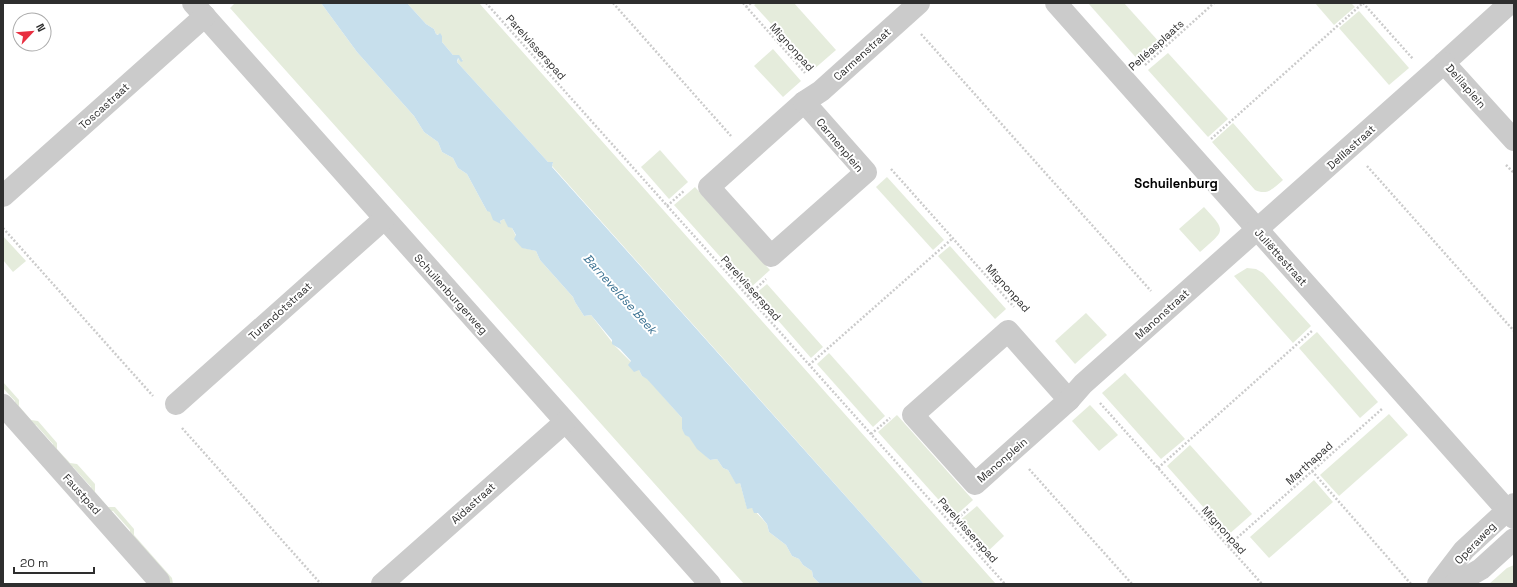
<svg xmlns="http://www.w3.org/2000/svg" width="1517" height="587" font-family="'Space Grotesk',sans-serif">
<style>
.green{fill:#e5ecdc}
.water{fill:#c7dfec}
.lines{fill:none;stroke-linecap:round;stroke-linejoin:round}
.path{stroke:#cbcbcb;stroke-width:2.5;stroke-dasharray:2 2;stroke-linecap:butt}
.minor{stroke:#cbcbcb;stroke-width:22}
.labels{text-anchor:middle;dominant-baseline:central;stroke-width:4;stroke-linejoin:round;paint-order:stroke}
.street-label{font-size:11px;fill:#2e2e2e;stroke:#fff}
.water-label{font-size:12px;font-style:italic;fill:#3b7292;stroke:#fff}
.quarter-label{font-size:13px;font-weight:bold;fill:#000;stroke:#fff}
</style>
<rect width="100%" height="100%" fill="#fff"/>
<g class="green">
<path d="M235 3H321L357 52 414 116 424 132 438 142 442 152 453 158 458 168 467 174 487 211H490L501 223 500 221 504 219 512 228 520 244 524 248 536 251 540 260 573 297 575 302 584 316 591 315 615 346 639 370 642 376 647 378 682 418V429C692 439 698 449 710 460L717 459 723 468 728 470 736 483H740L747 508H752L767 524 769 532 786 545 792 556 799 559 803 565 812 571 813 577 820 584H744L230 8Z"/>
<path d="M407 3H479L996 584H924L552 166 553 163 548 162 457 62 459 58 461 61 463 60 453 55 442 42V36L436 34 434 29 426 24Z"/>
<path d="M757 3H794L836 50 813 70 754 5Z"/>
<path d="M1088 3H1124L1160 43 1139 61Z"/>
<path d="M1315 3H1351L1355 7 1334 25Z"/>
<path d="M1359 11 1409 68 1389 85 1339 28Z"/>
<path d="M773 49 801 81 783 97 754 66Z"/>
<path d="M1168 53 1228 119 1208 137 1148 70Z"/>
<path d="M1233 123 1283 180C1274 188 1267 196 1255 190L1212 142Z"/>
<path d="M660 150 688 182 669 199 641 167Z"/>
<path d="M887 177 944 240 933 250 876 187Z"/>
<path d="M695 187 770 270 749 289 674 205Z"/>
<path d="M1204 207C1227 232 1225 230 1200 252L1179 229Z"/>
<path d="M3 236 26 261 13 272 3 260Z"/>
<path d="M950 246 1006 309 995 319 938 256Z"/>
<path d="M1247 268 1256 269 1263 273 1311 326 1293 343 1234 276Z"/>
<path d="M767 284 823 347 811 358 755 294Z"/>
<path d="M1086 313 1107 335 1075 364 1055 341Z"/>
<path d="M1317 332 1378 402 1360 418 1299 348Z"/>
<path d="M829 353 885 416 873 427 817 364Z"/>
<path d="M1125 373 1185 439 1161 459 1102 393Z"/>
<path d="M3 382 19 400V406L31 420 38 421 57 443V449L70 463 77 464 95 484V492L108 507H115L134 529V535L172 578 173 584H169L130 537V530L113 511H106L91 493V487L73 467H68L53 450V444L36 425 29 424 15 407V401L3 388Z"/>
<path d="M1090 405 1118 435 1099 451 1072 421Z"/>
<path d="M1389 414 1408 435 1339 496 1320 475Z"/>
<path d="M897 415 973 500 954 517 878 432Z"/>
<path d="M1190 445 1252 514 1228 535 1167 466Z"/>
<path d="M1314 480 1333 502 1269 558 1250 537Z"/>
<path d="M977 506 1004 536 986 553 958 522Z"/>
<path d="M1514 565V584H1489L1507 568Z"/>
</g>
<path class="water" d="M321 3H407L426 24 434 29 436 34 438 35 440 33 442 36V42L453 55H459L463 61 461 62 458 58 457 62 548 162H553L552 167 924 584H820L813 577 812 571 803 565 799 559 792 556 786 545 769 532 767 524 758 513H754L752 508 747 509 740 483 736 484 728 470 723 468 717 459 710 460 697 449 689 437 685 435 682 429V418L647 379 642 376 639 370 634 372 628 365 631 361 620 349 612 344V340L591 315 584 316 575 302 573 297 540 260 536 251 522 248 514 239 516 235 512 228 508 227 504 219 500 221 501 224 493 220 490 212 487 211 467 174 458 168 453 158 442 152 438 142 424 132 414 116 357 52Z"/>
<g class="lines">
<g class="path">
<path d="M486 3 1005 584"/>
<path d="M613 3 731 136"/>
<path d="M743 3 805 73"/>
<path d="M1363 3 1413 59"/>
<path d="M746 7 751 3"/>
<path d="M921 34 1151 291"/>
<path d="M1145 65 1214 3"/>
<path d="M1211 139 1363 3"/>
<path d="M1506 165 1514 173"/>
<path d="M1367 166 1514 331"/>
<path d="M891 169 1014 307"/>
<path d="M667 206 685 190"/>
<path d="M3 228 153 396"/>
<path d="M748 296 766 279"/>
<path d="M809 365 953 238"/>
<path d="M1100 403 1262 584"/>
<path d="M182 428 321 584"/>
<path d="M871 434 890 418"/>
<path d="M1158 468 1313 330"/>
<path d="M1029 469 1132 584"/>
<path d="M1312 471 1411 584"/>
<path d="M952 524 969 508"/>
<path d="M1228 546 1383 408"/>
</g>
<g class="minor">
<path d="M193 3 710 584"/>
<path d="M1056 3 1514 518"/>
<path d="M1510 3 1444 63 1514 140"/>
<path d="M804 102 866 172 771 256 709 187Z"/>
<path d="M804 102 821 91 919 3"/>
<path d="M3 196 205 16"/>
<path d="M1008 331 1069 400 975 484 913 415Z"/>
<path d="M1069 400 1083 384 1444 63"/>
<path d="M176 404 384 219"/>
<path d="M3 405 159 581V584"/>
<path d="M382 584 565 422"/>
<path d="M1438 584 1464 550 1514 504"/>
<path d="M1455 584 1481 569 1514 539"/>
</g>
</g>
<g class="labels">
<g class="street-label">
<text transform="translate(1156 45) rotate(-42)">Pelléasplaats</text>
<text transform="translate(536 47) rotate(48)">Parelvisserspad</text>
<text transform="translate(792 47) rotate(48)">Mignonpad</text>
<text transform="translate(862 54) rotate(-42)">Carmenstraat</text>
<text transform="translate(1466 86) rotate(49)">Delilaplein</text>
<text transform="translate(104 106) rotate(-42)">Toscastraat</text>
<text transform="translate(840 145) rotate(50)">Carmenplein</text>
<text transform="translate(1351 147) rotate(-42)">Delilastraat</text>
<text transform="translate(1281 257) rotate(48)">Juliëttestraat</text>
<text transform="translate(751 288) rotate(48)">Parelvisserspad</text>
<text transform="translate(1008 288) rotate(48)">Mignonpad</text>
<text transform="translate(451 294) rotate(48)">Schuilenburgerweg</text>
<text transform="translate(280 311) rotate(-42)">Turandotstraat</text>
<text transform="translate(1162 314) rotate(-42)">Manonstraat</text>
<text transform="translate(1002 460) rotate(-41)">Manonplein</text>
<text transform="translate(1309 463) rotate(-42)">Marthapad</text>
<text transform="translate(82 494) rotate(48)">Faustpad</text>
<text transform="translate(473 503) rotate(-42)">Aïdastraat</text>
<text transform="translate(968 530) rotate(48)">Parelvisserspad</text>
<text transform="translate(1224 530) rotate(48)">Mignonpad</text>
<text transform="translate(1475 543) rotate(-46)">Operaweg</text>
</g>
<g class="water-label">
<text transform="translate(620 294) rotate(48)">Barneveldse Beek</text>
</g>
<g class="quarter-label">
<text x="1176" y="183">Schuilenburg</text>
</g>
</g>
<rect width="1517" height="587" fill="none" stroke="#2e2e2e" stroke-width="8"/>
<g transform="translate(32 32) rotate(64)"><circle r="19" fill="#ffffff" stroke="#ababab"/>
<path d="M0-3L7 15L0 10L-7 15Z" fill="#e82e40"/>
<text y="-6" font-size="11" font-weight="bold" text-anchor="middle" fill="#2e2e2e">N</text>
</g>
<path d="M14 567v6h80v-6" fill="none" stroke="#2e2e2e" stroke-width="2"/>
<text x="20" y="567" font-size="12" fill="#2e2e2e" stroke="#ffffff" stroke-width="3" paint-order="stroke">20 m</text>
</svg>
